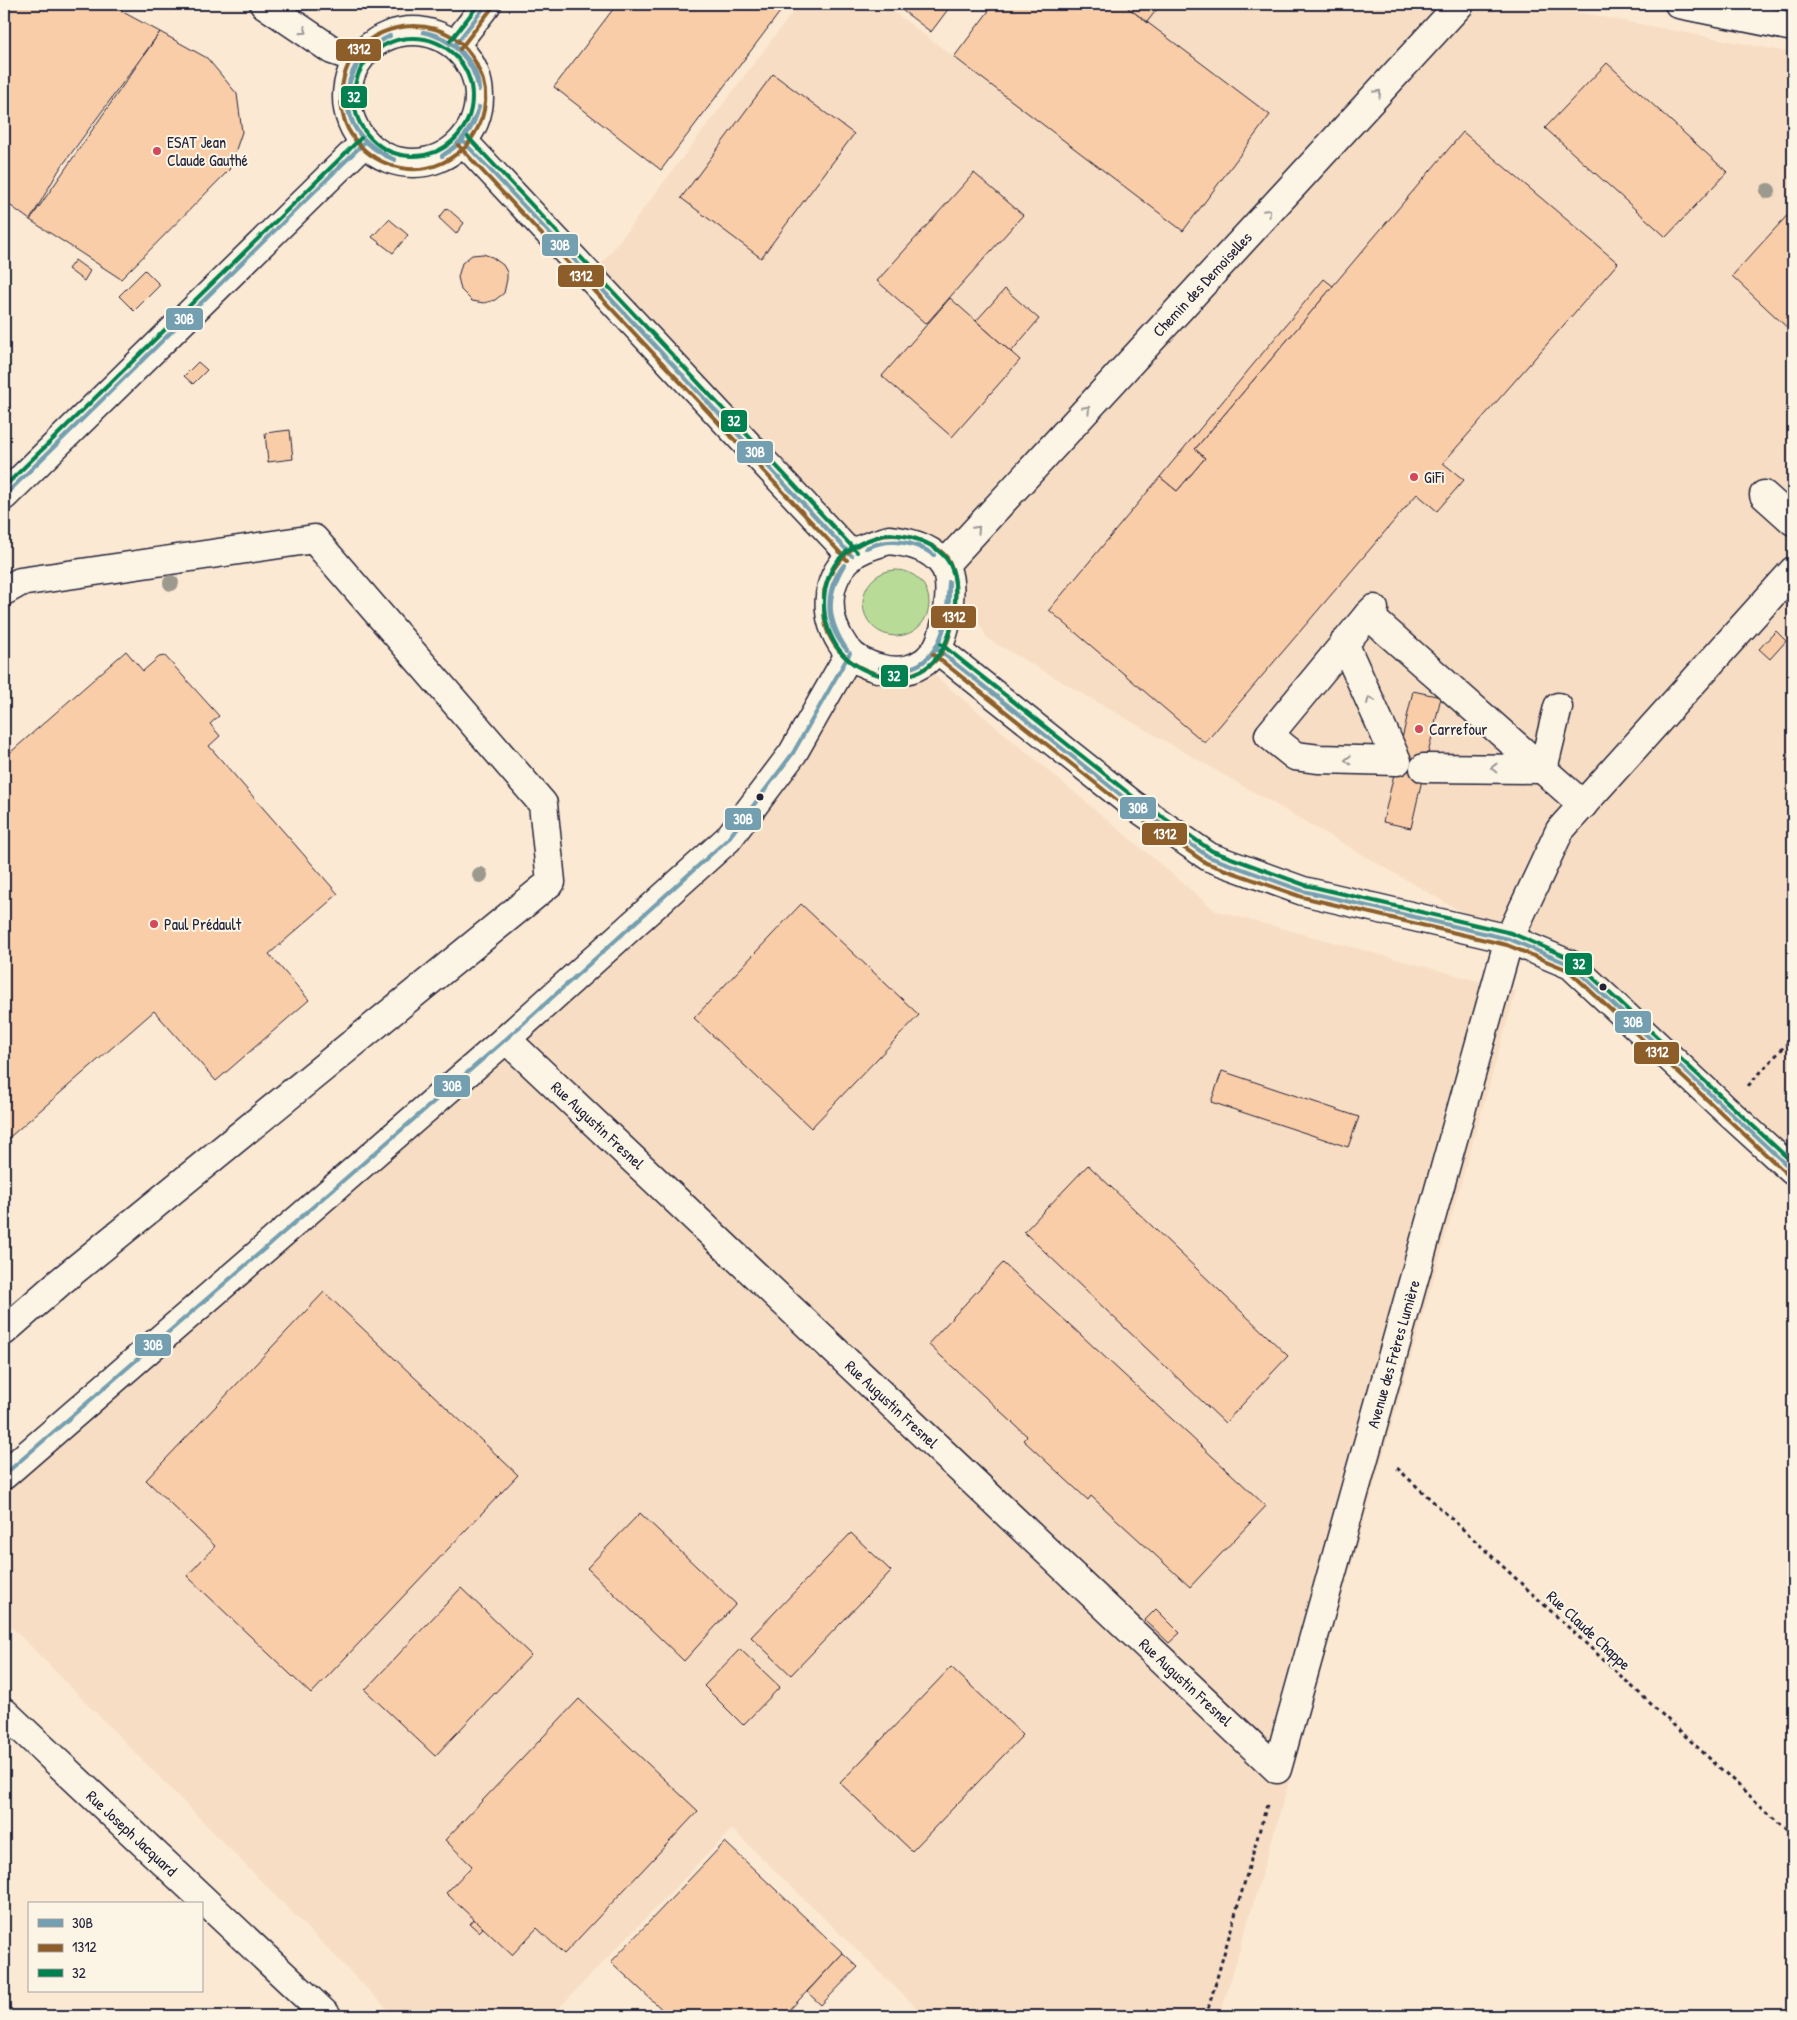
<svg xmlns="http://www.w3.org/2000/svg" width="1797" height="2020" font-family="'Patrick Hand',sans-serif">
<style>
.built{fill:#f7ddc3}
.green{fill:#b8dc97;stroke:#6d7f69}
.building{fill:#facda9;stroke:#22223b}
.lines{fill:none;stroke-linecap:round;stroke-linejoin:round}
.minor-casing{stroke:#22223b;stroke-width:31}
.path{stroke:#22223b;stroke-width:3;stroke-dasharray:4 4;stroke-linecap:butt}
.minor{stroke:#fcf5e5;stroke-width:28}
.bus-1-casing{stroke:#fcf5e5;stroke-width:8}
.bus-2-casing{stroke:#fcf5e5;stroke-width:8}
.bus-3-casing{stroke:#fcf5e5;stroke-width:8}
.bus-1{stroke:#749fb0;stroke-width:4}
.bus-2{stroke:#8d5e2a;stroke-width:4}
.bus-3{stroke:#00814f;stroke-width:4}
.tree{fill:#9c9a8f}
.oneway{stroke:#9a9698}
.poi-dot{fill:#d1495b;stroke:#fcf5e5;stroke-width:2}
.bus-dot{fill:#22223b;stroke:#fcf5e5;stroke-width:2}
.labels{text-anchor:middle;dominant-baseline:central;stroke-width:4;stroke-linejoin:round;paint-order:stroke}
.poi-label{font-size:16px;fill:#22223b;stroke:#fcf5e5;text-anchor:start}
.street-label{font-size:16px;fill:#22223b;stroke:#fcf5e5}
.line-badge{stroke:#fcf5e5;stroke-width:2}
.badge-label{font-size:14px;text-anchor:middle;font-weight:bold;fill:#fff}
</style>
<rect width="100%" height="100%" fill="#fbe9d3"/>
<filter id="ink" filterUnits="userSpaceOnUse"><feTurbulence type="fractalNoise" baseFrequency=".02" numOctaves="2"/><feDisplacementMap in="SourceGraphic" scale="10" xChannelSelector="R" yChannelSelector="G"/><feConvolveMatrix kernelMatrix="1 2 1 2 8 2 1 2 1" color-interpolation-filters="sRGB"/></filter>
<g filter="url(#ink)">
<g class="built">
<path d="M799 4H883L954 57 994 4H1534L1793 53V1171L1571 965 1509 939 988 639 944 565 929 551 852 556 592 277Z"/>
<path d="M850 653 921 664 1216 911 1516 991 1291 1775 1220 2016H925L732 1829 551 2016H394L4 1619V1475L688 874Z"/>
</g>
<circle class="green" cx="896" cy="603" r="33"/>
<g class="building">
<path d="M4 4H123L121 11 160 32 59 170 30 220 4 201Z"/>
<path d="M617 4H777L783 8 661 170 554 87Z"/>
<path d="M894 4H952L931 32Z"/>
<path d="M994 4H1123L1270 115 1183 231 954 57Z"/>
<path d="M1123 4H1161L1147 22Z"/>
<path d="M160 32 207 58 237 94 242 132 229 170 121 279 30 220Z"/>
<path d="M1607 63 1727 172 1666 237 1545 128Z"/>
<path d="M773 74 854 134 761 258 681 198Z"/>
<path d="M1463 132 1618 263 1443 463 1464 480 1437 511 1417 494 1205 743 1049 610 1160 477 1177 491 1205 458 1195 449Z"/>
<path d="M974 173 1023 215 926 324 877 281Z"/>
<path d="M447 208 464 223 456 234 439 218Z"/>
<path d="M1793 209V333L1732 276Z"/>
<path d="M389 219 408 235 393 253 372 237Z"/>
<path d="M483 254 492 257 503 265 507 272V279L504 293 495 300 484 303 472 301 461 290 458 277 462 263 472 255Z"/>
<path d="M75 260 90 271 84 281 68 269Z"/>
<path d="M145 270 160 285 134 311 119 296Z"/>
<path d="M1324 279 1333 286 1195 449 1205 458 1177 491 1160 477Z"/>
<path d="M1005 289 1039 319 1011 352 976 321Z"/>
<path d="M950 298 1020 360 952 437 882 376Z"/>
<path d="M198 362 207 370 193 384 184 376Z"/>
<path d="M290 430 293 459 268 462 265 433Z"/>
<path d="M1776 631 1786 641 1770 659 1759 649Z"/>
<path d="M126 651 143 671 159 657 165 656 219 716 210 724 220 736 209 746 338 894 269 954 309 1000 216 1081 154 1011 4 1142V758Z"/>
<path d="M1413 691 1441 697 1411 828 1383 822Z"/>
<path d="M801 904 919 1015 811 1128 694 1018Z"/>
<path d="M1222 1071 1359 1117 1348 1147 1211 1102Z"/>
<path d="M1088 1165 1288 1356 1225 1423 1024 1232Z"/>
<path d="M1003 1263 1266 1506 1190 1587 1091 1496 1088 1500 1023 1440 1027 1436 928 1344Z"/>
<path d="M324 1292 518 1475 311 1694 187 1576 215 1546 146 1480Z"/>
<path d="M640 1513 736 1604 684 1661 587 1568Z"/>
<path d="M851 1533 891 1571 791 1675 751 1637Z"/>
<path d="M461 1588 531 1655 435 1756 365 1690Z"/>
<path d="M1156 1609 1180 1633 1169 1643 1145 1620Z"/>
<path d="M740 1649 780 1687 743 1725 704 1686Z"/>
<path d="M951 1667 1023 1735 912 1851 840 1783Z"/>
<path d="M579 1699 698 1811 564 1954 537 1928 512 1955 446 1893 472 1866 445 1840Z"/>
<path d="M725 1842 843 1953 784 2016H669L611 1962Z"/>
<path d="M474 1919 483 1928 479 1932 470 1924Z"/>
<path d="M843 1953 858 1967 821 2005 807 1992Z"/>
</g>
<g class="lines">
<g class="minor-casing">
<g id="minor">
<path d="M264 4 332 50 359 59"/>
<path d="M1679 4 1793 27"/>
<circle cx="413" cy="97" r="66"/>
<path d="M455 45 487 4"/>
<path d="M463 141 852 556"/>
<path d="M1764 495 1793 521"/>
<path d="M4 496 365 142"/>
<path d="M889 540C909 542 931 547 943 564 956 580 947 631 937 648 934 653 926 662 921 664 899 678 861 668 845 648 824 619 823 581 851 556 862 547 876 544 889 540Z"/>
<path d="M944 565 1460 4"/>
<path d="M4 591 20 582 314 539 543 804 551 882 60 1282 4 1331"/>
<path d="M1374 609 1368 615 1583 805"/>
<path d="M1344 643 1397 761 1319 759 1295 756 1269 735 1368 615"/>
<path d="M937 649 1132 804 1209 857 1303 891 1509 939 1571 965 1726 1110 1793 1171"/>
<path d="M1424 768 1543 769 1558 707"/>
<path d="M506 1039 1277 1769 1509 939 1560 830 1793 571"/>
<path d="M4 1475 506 1039 728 839 793 753 850 653"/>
<path d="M4 1712 327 2016"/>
</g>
</g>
<g class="path">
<path d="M1748 1086 1793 1037"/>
<path d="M1397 1468 1793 1836"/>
<path d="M1206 2016 1268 1801"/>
</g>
<use href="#minor" class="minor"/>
<g class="bus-1-casing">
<g id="bus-1">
<path d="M423 32C450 36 478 60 479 90"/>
<path d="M423 32C453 39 473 59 479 90"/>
<path d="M455 45 487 4"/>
<path d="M348 89C346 127 363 144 395 160"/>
<path d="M348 89C342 122 366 149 395 160"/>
<path d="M348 89C351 64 367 45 390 36"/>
<path d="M348 89C354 64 368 47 390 36"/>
<path d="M463 141 852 556"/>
<path d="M442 156C463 141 470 131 479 107"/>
<path d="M442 156C461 145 474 129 479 107"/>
<path d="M4 496 365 142"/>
<path d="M866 548C889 537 913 540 934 555"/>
<path d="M866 548C889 538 913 541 934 555"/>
<path d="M844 565C825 597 827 620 847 650"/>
<path d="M844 565C823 590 825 627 847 650"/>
<path d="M946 621 949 582"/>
<path d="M946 621 949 604V582"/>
<path d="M937 649 1132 804 1209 857 1303 891 1509 939 1571 965 1793 1171"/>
<path d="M923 662C936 651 942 637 946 621"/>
<path d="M923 662 937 649 946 621"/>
<path d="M880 668C893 671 911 670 923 662"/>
<path d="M880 668C893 672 911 671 923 662"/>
<path d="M4 1475 506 1039 728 839 793 753 850 653"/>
</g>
</g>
<g class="bus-2-casing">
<g id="bus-2">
<path d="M460 49 492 8"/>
<path d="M458 145 847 560"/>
<path d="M467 146C459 152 451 159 442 163 407 179 366 162 348 129 340 113 340 94 344 77 348 60 360 45 375 36 414 15 462 27 479 70 485 83 487 96 484 110 482 123 475 134 468 144"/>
<path d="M824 593C824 608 823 624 830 637 848 673 901 690 933 663 947 651 951 632 954 615 956 598 957 580 950 563 946 553 934 546 924 542 881 522 836 547 824 591"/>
<path d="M933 654 1128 809 1206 863 1302 897 1507 945 1568 970 1789 1176"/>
</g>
</g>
<g class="bus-3-casing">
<g id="bus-3">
<circle cx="413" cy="97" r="59"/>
<path d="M450 41 479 4"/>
<path d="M468 137 857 552"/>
<path d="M4 487 361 138"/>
<path d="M887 534C875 538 862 541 852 548 822 567 817 609 833 640 841 656 855 667 872 673 926 689 951 652 955 603 956 585 956 567 942 554 928 540 908 536 890 534"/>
<path d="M941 644 1136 799 1212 851 1305 885 1511 933 1574 960 1793 1163"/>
</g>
</g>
<use href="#bus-1" class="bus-1"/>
<use href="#bus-2" class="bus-2"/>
<use href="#bus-3" class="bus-3"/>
</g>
<g class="tree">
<circle cx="1768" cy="191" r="8"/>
<circle cx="171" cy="583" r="8"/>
<circle cx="480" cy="875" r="8"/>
</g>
<defs><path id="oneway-chevron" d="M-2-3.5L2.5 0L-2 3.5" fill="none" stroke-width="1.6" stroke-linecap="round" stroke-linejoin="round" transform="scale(1.25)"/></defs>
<g class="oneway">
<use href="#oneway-chevron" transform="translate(304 31) rotate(34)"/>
<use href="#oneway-chevron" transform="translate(1378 93) rotate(-47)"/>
<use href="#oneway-chevron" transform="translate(1268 212) rotate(-47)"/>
<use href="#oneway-chevron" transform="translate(1087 409) rotate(-47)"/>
<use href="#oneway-chevron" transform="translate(977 529) rotate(-47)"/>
<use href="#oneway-chevron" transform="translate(1370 700) rotate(-114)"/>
<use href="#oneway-chevron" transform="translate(1348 760) rotate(-179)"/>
<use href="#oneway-chevron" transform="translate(1494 768) rotate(-179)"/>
</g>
</g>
<g class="poi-dot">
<circle cx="157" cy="151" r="5"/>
<circle cx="1414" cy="477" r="5"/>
<circle cx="1419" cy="729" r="5"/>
<circle cx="154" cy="924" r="5"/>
</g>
<g class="bus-dot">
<circle cx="760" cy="797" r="4.5"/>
<circle cx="1603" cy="987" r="4.5"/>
</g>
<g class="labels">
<g class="poi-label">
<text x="167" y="142">ESAT Jean<tspan x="167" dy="18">Claude Gauthé</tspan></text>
<text x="1424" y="477">GiFi</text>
<text x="1429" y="729">Carrefour</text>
<text x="164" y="924">Paul Prédault</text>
</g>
<g class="street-label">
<text transform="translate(1202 284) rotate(-47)">Chemin des Demoiselles</text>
<text transform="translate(598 1125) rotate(43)">Rue Augustin Fresnel</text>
<text transform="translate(1393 1354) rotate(-74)">Avenue des Frères Lumière</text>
<text transform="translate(892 1404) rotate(43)">Rue Augustin Fresnel</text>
<text transform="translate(1589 1630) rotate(43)">Rue Claude Chappe</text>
<text transform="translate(1186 1682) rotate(43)">Rue Augustin Fresnel</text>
<text transform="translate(132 1833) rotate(43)">Rue Joseph Jacquard</text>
</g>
</g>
<g class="line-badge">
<rect x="335" y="38" width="47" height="24" rx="5" fill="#8d5e2a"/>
<rect x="340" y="85" width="28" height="24" rx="5" fill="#00814f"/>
<rect x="541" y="233" width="38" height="24" rx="5" fill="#749fb0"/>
<rect x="557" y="264" width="48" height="24" rx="5" fill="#8d5e2a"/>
<rect x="165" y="307" width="39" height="24" rx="5" fill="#749fb0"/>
<rect x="720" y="409" width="28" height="24" rx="5" fill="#00814f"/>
<rect x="736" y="440" width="38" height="24" rx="5" fill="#749fb0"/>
<rect x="930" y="605" width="47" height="24" rx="5" fill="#8d5e2a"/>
<rect x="880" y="664" width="29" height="24" rx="5" fill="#00814f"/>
<rect x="1119" y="796" width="38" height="24" rx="5" fill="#749fb0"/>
<rect x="724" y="807" width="38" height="24" rx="5" fill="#749fb0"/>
<rect x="1141" y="822" width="47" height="24" rx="5" fill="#8d5e2a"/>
<rect x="1564" y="952" width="29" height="24" rx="5" fill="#00814f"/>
<rect x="1614" y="1010" width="38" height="24" rx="5" fill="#749fb0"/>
<rect x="1633" y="1041" width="47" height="24" rx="5" fill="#8d5e2a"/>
<rect x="433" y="1074" width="38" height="24" rx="5" fill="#749fb0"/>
<rect x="134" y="1333" width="38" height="24" rx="5" fill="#749fb0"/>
</g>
<g class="badge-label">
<text x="359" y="54">1312</text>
<text x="354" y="102">32</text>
<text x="560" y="250">30B</text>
<text x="581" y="281">1312</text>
<text x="184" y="324">30B</text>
<text x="734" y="426">32</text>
<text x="755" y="457">30B</text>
<text x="954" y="622">1312</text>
<text x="894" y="681">32</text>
<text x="1138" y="813">30B</text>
<text x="743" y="824">30B</text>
<text x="1165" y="839">1312</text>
<text x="1579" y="969">32</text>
<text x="1633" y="1027">30B</text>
<text x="1657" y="1057">1312</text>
<text x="452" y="1091">30B</text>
<text x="153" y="1350">30B</text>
</g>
<rect width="1797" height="2020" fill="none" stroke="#fcf5e5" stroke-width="20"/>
<rect x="10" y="10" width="1777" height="2000" fill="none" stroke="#22223b" stroke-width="2" filter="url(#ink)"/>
<rect x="28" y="1902" width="175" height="90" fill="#fcf5e5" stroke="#a5a1a1"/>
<rect x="38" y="1919" width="25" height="8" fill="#749fb0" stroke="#a5a1a1"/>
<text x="72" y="1928" font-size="15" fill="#22223b">30B</text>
<rect x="38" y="1944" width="25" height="8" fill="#8d5e2a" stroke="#a5a1a1"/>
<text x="72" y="1952" font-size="15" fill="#22223b">1312</text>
<rect x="38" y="1969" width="25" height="8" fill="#00814f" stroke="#a5a1a1"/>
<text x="72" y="1978" font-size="15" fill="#22223b">32</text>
</svg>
